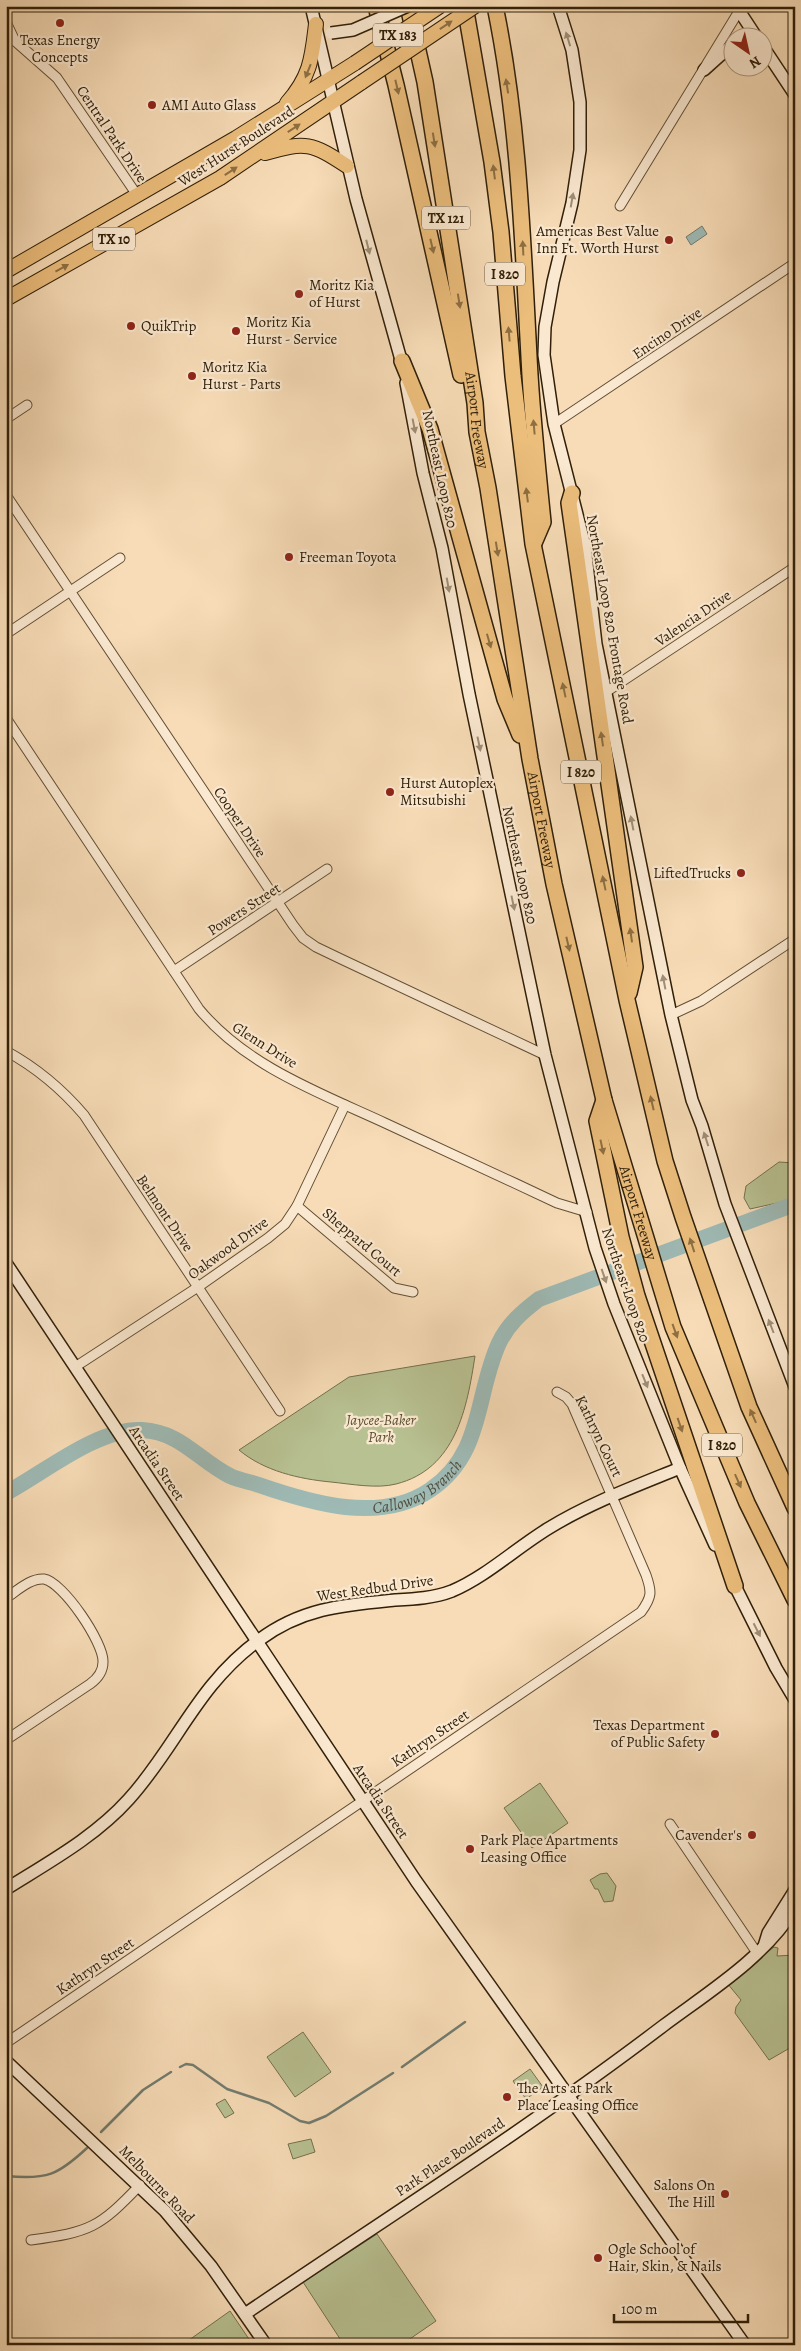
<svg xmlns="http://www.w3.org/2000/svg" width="801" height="2351" font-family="Alegreya,serif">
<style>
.green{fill:#b8c192;stroke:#74704e}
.water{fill:#9ebab5;stroke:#727c70}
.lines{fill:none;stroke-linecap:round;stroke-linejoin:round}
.stream{stroke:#727c70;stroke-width:2.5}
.river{stroke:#9ebab5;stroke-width:16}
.street-casing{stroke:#624f34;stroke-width:11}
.secondary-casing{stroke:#312009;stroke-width:14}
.primary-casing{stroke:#312009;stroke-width:16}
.highway-casing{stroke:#312009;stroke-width:18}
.street{stroke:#fae8d0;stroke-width:9}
.secondary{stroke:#fae8d0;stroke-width:11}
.primary{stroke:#ecbe7c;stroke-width:14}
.highway{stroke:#ecbe7c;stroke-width:15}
.secondary-bridge-casing{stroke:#312009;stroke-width:14;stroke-linecap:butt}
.primary-bridge-casing{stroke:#312009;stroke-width:16;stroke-linecap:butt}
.secondary-bridge{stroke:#fae8d0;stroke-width:11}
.primary-bridge{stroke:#ecbe7c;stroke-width:14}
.oneway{fill:#8e6f42}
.oneway2{fill:#a08e76}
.poi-dot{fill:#8f2418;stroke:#fae8d0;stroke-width:2}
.labels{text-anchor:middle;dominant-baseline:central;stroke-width:4.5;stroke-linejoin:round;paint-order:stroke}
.shield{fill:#fae8d0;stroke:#6d5c45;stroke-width:1}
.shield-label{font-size:14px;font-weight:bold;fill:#312009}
.poi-label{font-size:15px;fill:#312009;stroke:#fae8d0;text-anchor:start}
.street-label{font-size:15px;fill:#312009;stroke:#fae8d0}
.park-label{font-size:15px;font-style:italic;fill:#5a5032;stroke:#fae8d0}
.water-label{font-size:16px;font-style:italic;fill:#524e3d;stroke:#fae8d0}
</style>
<rect width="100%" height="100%" fill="#f7dcb7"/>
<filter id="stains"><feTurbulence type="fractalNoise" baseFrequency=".004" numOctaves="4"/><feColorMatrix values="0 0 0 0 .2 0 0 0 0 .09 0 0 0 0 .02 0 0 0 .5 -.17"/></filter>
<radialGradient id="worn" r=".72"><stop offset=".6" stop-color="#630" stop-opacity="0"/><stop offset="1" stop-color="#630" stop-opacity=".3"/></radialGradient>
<g class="green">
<path d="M779 1162 795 1163V1199L750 1209 744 1198 746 1186Z"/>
<path d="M475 1356C467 1408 456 1469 396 1484 377 1489 351 1484 331 1482 299 1479 264 1471 239 1450L349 1377Z"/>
<path d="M540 1783 568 1823 532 1848 504 1808Z"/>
<path d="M607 1873 616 1886 613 1901 604 1902 598 1889H595L590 1880 600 1874Z"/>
<path d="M774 1947 778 1948 777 1956 795 1955V2045L769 2060 735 2013 736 2007 741 2000 727 1983Z"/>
<path d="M303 2032 331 2072 295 2097 267 2057Z"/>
<path d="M530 2069 543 2087 526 2099 513 2081Z"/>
<path d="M225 2099 234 2113 225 2118 216 2104Z"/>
<path d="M311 2139 315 2152 293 2159 288 2144Z"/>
<path d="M377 2234 436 2321 401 2345H344L303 2282Z"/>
<path d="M230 2311 253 2345H182Z"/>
</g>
<path class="water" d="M702 226 707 234 691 245 686 237Z"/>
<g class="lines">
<g class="stream">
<path d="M180 2067 186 2064 193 2065 227 2089 269 2103 300 2121 309 2123 326 2116 393 2073"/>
<path d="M402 2067 465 2022"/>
<path d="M101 2132 143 2090 171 2072"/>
<path d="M6 2176C47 2180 58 2175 87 2148"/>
</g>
<path class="river" id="s1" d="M6 1493C44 1473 97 1428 142 1430 181 1432 198 1460 230 1476 239 1480 250 1482 259 1485 311 1503 380 1524 430 1490 484 1454 475 1395 499 1343 508 1324 522 1312 539 1299L795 1204"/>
<g class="street-casing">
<g id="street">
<path d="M6 22 15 41 57 78 137 195"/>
<path d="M620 206 739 11"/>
<path d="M6 419 27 405"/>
<path d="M554 424 795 263"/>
<path d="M6 495 293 925 303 938 316 947 341 959 545 1055"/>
<path d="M6 634 120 558"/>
<path d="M606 692 795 567"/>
<path d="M6 718 199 1009C246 1066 320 1093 385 1123 443 1150 500 1176 557 1203L587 1212"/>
<path d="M174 971 327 869"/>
<path d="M671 1015 701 1001 795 939"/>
<path d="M6 1051C37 1068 61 1088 84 1115L280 1411"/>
<path d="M297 1206 394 1288 413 1292"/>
<path d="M75 1367 198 1287 268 1238 285 1224 297 1206 345 1105"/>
<path d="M6 1598C17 1591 30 1578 44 1579 63 1582 104 1643 103 1662 103 1671 97 1679 90 1684L6 1740"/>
<path d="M670 1824 757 1953"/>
<path d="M6 2043 641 1612C652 1597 652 1592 646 1575L572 1404 566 1397 557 1392"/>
<path d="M31 2240C90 2232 99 2228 140 2185"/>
</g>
</g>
<g class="secondary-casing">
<g id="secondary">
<path d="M311 6 356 199 403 367"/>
<path d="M558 6 572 50 580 102V150L572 203 553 282 545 327 544 355 554 424 585 546 596 644 671 1015 692 1100 702 1126 725 1204 795 1387"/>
<path d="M736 6 757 38"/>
<path d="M764 48 795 95"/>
<path d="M704 70 734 43"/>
<path d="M406 383 423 473 442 548 469 694 545 1055 595 1248 614 1304 680 1468 715 1545"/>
<path d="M6 1263 416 1881 745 2345"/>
<path d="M732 1580 776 1668 795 1700"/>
<path d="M6 1889C49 1862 95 1837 129 1799 177 1746 197 1685 259 1640 302 1608 343 1605 395 1600 414 1599 434 1598 452 1591 487 1576 516 1548 549 1528 590 1503 636 1486 680 1468"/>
<path d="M764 1946 768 1933 795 1890"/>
<path d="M6 2061 165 2211 211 2266 266 2345"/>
<path d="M245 2314C385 2219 529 2128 663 2026 710 1991 764 1958 795 1908"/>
</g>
</g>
<g class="primary-casing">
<g id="primary">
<path d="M287 103C311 76 312 57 316 24"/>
<path d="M265 153C306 141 312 143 347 166"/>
<path d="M6 271 236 138 355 63"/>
<path d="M6 299 220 178 362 82"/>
</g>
</g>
<g class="highway-casing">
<g id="highway">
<path d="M376 6 396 85 461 375"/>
<path id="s2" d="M408 6 425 82 475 403 477 432 488 488 530 759 554 884 604 1100 673 1327 747 1503 795 1600"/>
<path d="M465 6 492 162 501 232 513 376 533 544 627 1000 665 1161 683 1217 749 1407 795 1508"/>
<path d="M495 6C520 127 523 252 530 375 533 424 538 473 543 522L534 543"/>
<path d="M402 361 430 429 505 699 520 735"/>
<path d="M572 493 569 503 635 967 629 993"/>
<path d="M604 1100 597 1121 621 1237 637 1296 735 1586"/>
</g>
</g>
<use href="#street" class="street"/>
<use href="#secondary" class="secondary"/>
<use href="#primary" class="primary"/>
<use href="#highway" class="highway"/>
<g class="secondary-bridge-casing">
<path id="secondary-bridge" d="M331 33 353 30 408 6"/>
</g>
<g class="primary-bridge-casing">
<g id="primary-bridge">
<path d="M355 63 440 6"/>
<path d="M362 82 475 6"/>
</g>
</g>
<use href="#secondary-bridge" class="secondary-bridge"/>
<use href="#primary-bridge" class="primary-bridge"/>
</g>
<defs><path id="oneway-solid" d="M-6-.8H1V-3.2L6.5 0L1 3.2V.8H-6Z" transform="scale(1.25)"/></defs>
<g class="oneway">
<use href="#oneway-solid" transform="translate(446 25) rotate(-34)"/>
<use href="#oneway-solid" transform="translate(308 71) rotate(112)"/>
<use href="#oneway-solid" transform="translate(507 86) rotate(-99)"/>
<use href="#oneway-solid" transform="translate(397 87) rotate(77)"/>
<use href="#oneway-solid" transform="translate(294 128) rotate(-33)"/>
<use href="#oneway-solid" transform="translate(434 140) rotate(81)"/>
<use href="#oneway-solid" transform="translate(231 171) rotate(-33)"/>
<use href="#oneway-solid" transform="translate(494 172) rotate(-97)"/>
<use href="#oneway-solid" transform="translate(432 246) rotate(77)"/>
<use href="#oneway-solid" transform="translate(523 248) rotate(-93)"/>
<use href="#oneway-solid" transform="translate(62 268) rotate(-29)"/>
<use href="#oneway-solid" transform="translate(459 301) rotate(81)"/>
<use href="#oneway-solid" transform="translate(509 334) rotate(-95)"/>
<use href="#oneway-solid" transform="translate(534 427) rotate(-95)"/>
<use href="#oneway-solid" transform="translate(527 495) rotate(-97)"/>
<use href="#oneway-solid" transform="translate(497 549) rotate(81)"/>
<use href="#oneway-solid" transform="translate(489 641) rotate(74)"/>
<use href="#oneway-solid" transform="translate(564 690) rotate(-102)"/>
<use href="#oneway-solid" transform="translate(602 739) rotate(-98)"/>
<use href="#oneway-solid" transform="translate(604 883) rotate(-102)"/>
<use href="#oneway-solid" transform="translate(631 935) rotate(-98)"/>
<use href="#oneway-solid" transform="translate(568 944) rotate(77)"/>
<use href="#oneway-solid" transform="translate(652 1103) rotate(-103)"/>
<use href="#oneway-solid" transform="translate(602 1147) rotate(78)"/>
<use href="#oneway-solid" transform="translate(692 1245) rotate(-108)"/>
<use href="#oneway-solid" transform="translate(675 1331) rotate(70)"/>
<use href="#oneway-solid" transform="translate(753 1416) rotate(-114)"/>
<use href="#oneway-solid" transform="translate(680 1425) rotate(71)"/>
<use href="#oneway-solid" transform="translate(738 1481) rotate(66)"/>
</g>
<g class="oneway2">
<use href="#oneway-solid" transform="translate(568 39) rotate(-107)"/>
<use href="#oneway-solid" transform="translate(572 200) rotate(-80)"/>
<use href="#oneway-solid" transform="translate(368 247) rotate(76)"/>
<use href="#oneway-solid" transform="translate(414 426) rotate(79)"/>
<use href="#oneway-solid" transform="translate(448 585) rotate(80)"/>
<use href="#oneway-solid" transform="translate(479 744) rotate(78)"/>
<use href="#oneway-solid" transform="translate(632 823) rotate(-101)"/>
<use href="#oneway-solid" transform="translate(513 903) rotate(78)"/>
<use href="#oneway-solid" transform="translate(664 982) rotate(-101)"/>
<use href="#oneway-solid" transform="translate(706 1139) rotate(-108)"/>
<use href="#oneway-solid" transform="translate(604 1276) rotate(71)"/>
<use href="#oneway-solid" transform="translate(771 1326) rotate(-111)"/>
<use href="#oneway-solid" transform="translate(645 1381) rotate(68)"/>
<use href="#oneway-solid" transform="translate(757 1630) rotate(63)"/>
</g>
<g class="poi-dot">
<circle cx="60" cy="23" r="5"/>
<circle cx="152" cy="105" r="5"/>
<circle cx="669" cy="240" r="5"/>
<circle cx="299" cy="294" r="5"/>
<circle cx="131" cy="326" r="5"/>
<circle cx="236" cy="331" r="5"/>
<circle cx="192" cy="376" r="5"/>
<circle cx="289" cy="557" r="5"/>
<circle cx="390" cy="792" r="5"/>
<circle cx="741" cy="873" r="5"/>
<circle cx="715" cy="1734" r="5"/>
<circle cx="752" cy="1835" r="5"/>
<circle cx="470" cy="1849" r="5"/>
<circle cx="507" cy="2097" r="5"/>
<circle cx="725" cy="2194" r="5"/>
<circle cx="598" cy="2258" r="5"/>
</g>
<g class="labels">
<g class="shield">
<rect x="373" y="23.5" width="50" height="23" rx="4"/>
<rect x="422" y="206.5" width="48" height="23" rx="4"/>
<rect x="93" y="227.5" width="42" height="23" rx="4"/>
<rect x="485" y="262.5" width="40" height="23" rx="4"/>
<rect x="561" y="760.5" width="40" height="23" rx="4"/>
<rect x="702" y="1433.5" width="40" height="23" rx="4"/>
</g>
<g class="shield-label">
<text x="398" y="35">TX 183</text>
<text x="446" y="218">TX 121</text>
<text x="114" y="239">TX 10</text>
<text x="505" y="274">I 820</text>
<text x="581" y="772">I 820</text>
<text x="722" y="1445">I 820</text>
</g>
<g class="poi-label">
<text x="60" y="40" text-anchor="middle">Texas Energy<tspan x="60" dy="17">Concepts</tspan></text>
<text x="162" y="105">AMI Auto Glass</text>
<text x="659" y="231" text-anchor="end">Americas Best Value<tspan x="659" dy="17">Inn Ft. Worth Hurst</tspan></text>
<text x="309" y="285">Moritz Kia<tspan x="309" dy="17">of Hurst</tspan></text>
<text x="246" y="322">Moritz Kia<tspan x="246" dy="17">Hurst - Service</tspan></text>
<text x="141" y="326">QuikTrip</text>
<text x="202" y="367">Moritz Kia<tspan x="202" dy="17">Hurst - Parts</tspan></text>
<text x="299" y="557">Freeman Toyota</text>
<text x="400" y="783">Hurst Autoplex<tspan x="400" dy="17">Mitsubishi</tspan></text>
<text x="731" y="873" text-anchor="end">LiftedTrucks</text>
<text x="705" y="1725" text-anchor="end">Texas Department<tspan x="705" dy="17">of Public Safety</tspan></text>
<text x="742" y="1835" text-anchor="end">Cavender's</text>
<text x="480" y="1840">Park Place Apartments<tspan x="480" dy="17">Leasing Office</tspan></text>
<text x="517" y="2088">The Arts at Park<tspan x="517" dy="17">Place Leasing Office</tspan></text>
<text x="715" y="2185" text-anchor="end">Salons On<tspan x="715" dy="17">The Hill</tspan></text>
<text x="608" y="2249">Ogle School of<tspan x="608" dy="17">Hair, Skin, &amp; Nails</tspan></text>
</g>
<g class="street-label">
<text transform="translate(112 134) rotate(56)">Central Park Drive</text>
<text transform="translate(236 146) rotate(-33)">West Hurst Boulevard</text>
<text transform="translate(667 333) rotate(-34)">Encino Drive</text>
<text stroke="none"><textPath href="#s2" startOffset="420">Airport Freeway</textPath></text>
<text transform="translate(440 469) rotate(78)">Northeast Loop 820</text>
<text transform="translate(693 618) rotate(-34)">Valencia Drive</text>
<text transform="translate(610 619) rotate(80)">Northeast Loop 820 Frontage Road</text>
<text stroke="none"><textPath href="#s2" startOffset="825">Airport Freeway</textPath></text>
<text transform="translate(240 822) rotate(56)">Cooper Drive</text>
<text transform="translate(520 865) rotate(78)">Northeast Loop 820</text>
<text transform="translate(244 909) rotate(-33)">Powers Street</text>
<text transform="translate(265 1045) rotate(32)">Glenn Drive</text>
<text transform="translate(165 1213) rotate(56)">Belmont Drive</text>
<text stroke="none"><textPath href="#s2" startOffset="1230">Airport Freeway</textPath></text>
<text transform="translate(362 1242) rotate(40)">Sheppard Court</text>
<text transform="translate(228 1248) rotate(-36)">Oakwood Drive</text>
<text transform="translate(626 1285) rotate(71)">Northeast Loop 820</text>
<text transform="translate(599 1436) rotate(64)">Kathryn Court</text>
<text transform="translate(157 1463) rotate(56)">Arcadia Street</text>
<text transform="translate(375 1588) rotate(-8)">West Redbud Drive</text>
<text transform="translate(430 1738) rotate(-34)">Kathryn Street</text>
<text transform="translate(381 1801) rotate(56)">Arcadia Street</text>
<text transform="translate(95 1966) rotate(-34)">Kathryn Street</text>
<text transform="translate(450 2157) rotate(-34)">Park Place Boulevard</text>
<text transform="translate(157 2184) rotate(46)">Melbourne Road</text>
</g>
<g class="park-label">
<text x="381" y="1420">Jaycee-Baker<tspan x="381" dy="17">Park</tspan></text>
</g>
<g class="water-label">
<text stroke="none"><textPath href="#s1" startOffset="450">Calloway Branch</textPath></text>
</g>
</g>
<rect width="801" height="2351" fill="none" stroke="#f7dcb7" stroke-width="25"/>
<rect x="8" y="8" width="786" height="2336" fill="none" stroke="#312009" stroke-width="2.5"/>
<rect x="12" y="12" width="776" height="2326" fill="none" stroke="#312009"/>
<g transform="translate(748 52) rotate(146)"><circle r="24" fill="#fae8d0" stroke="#aa9880"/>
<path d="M0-4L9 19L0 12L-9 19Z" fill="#8f2418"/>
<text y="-8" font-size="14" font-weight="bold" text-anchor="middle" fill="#312009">N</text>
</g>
<path d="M614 2314v8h134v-8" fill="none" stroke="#312009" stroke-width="2.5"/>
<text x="621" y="2314" font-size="15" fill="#312009" stroke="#fae8d0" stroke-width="4" paint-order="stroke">100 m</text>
<rect width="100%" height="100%" filter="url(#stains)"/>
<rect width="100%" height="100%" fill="url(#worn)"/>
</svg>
